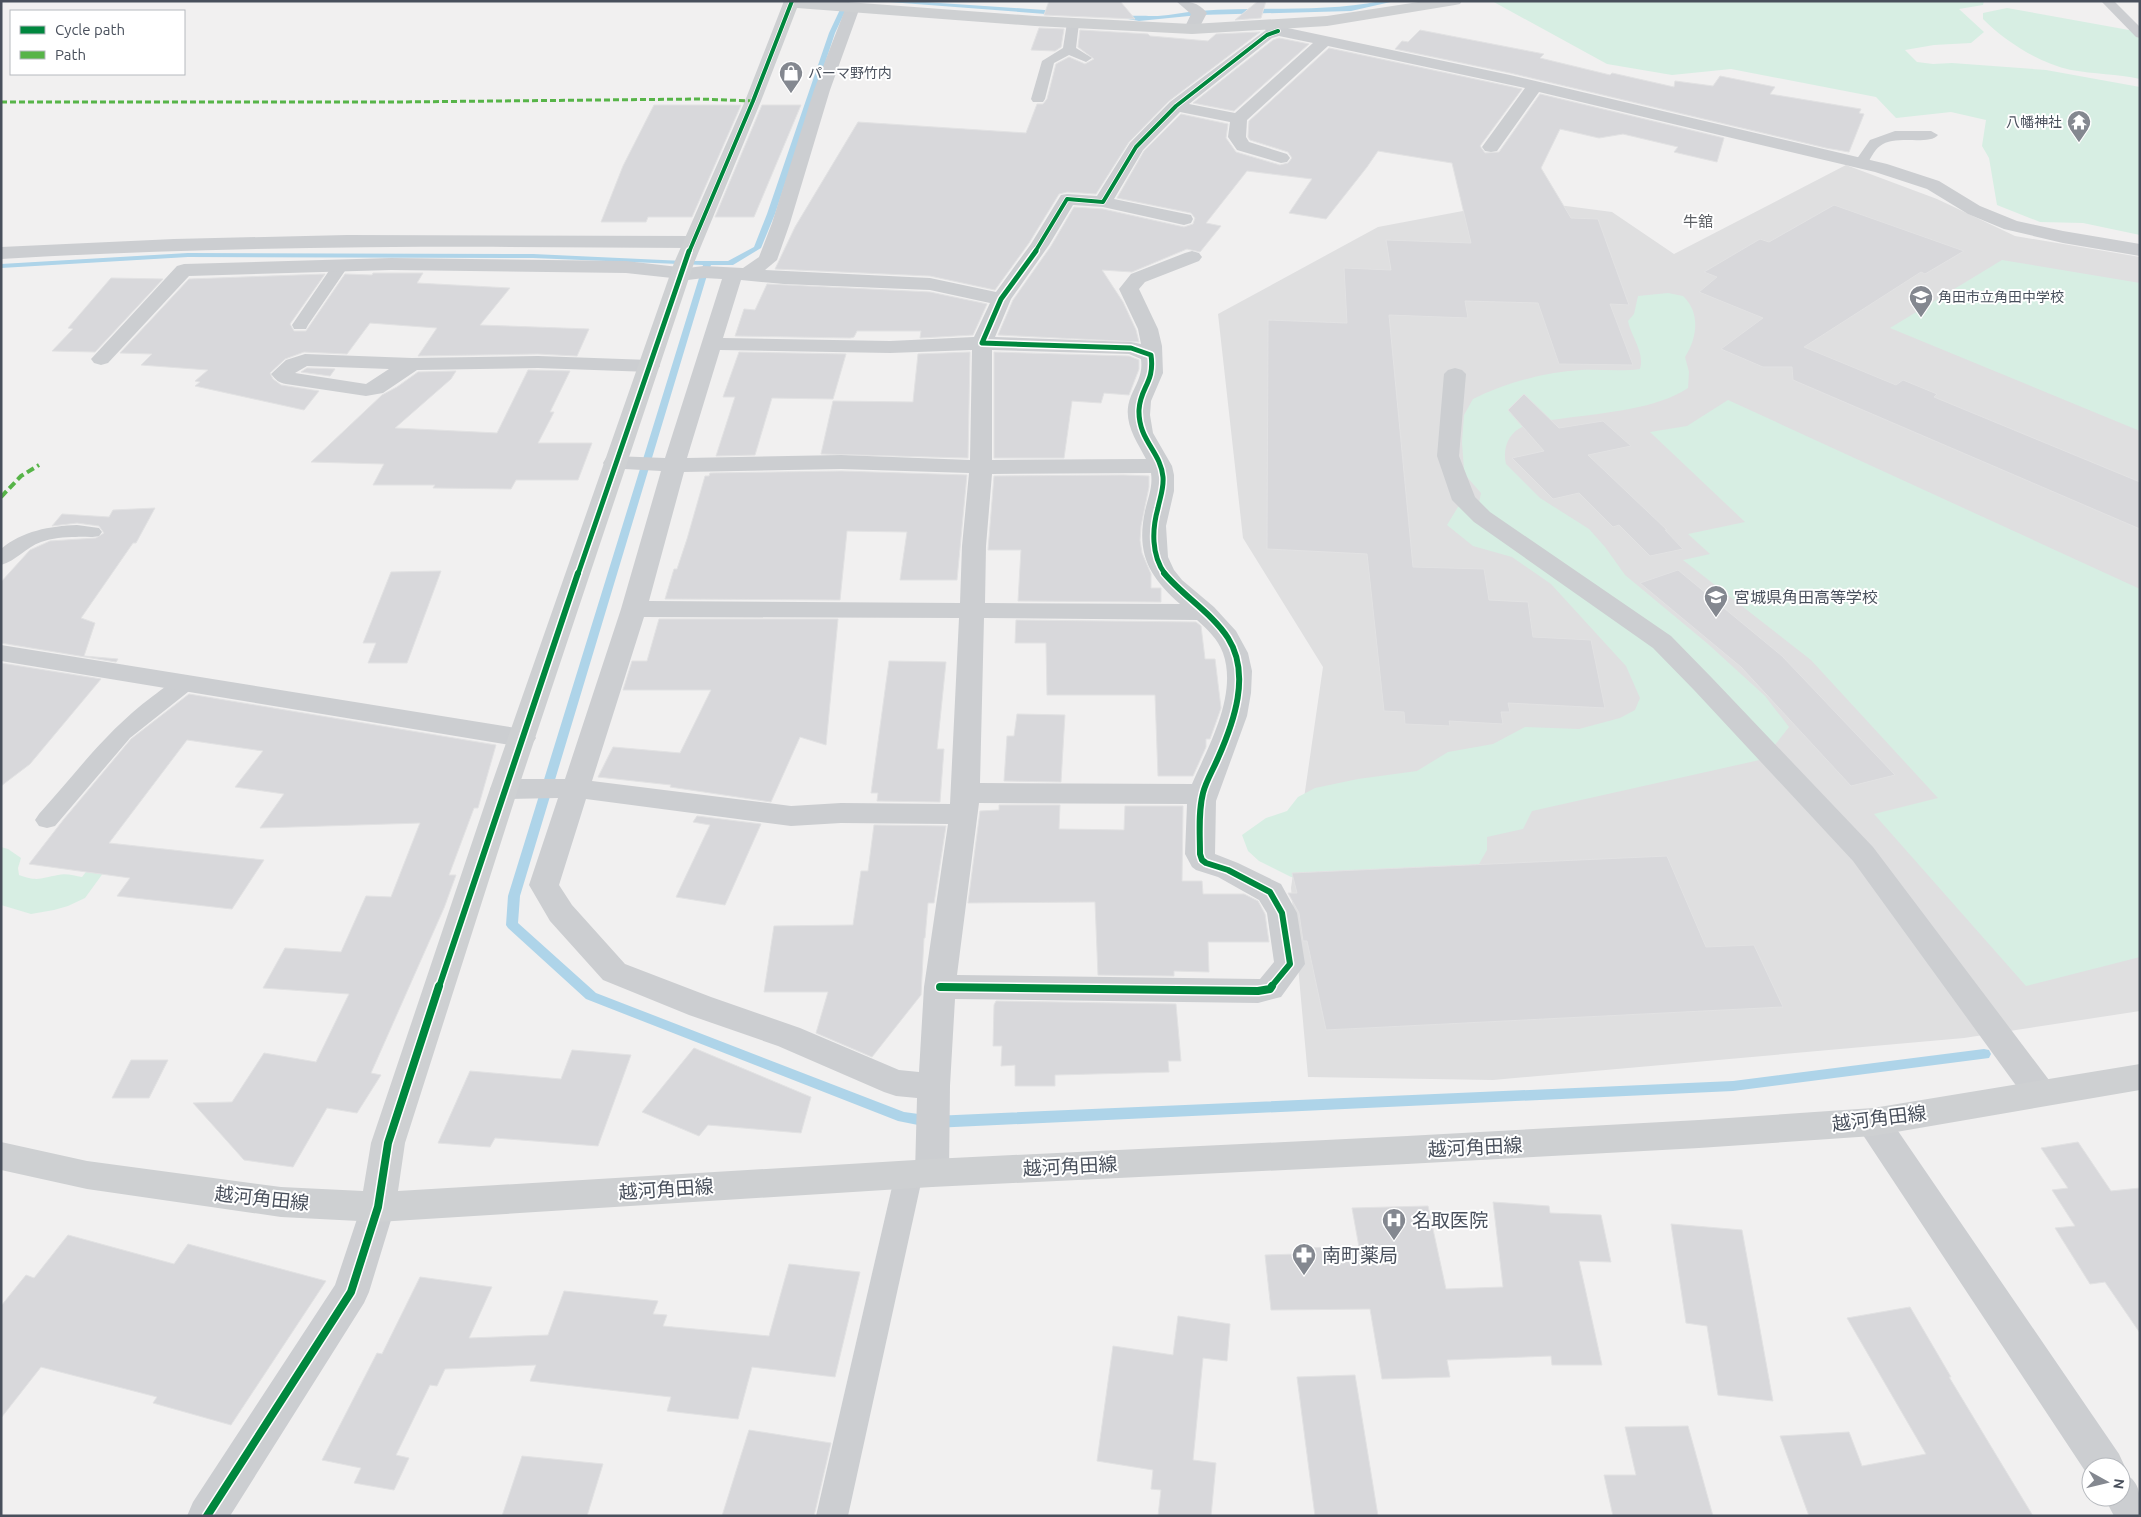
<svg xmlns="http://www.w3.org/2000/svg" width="2141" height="1517" font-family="Ubuntu,'Noto Sans JP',sans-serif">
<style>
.education{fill:#dfdfe0}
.green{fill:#d7eee3}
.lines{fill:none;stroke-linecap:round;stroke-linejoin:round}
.stream{fill:#aed4e9;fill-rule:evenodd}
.building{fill:#d8d8db;stroke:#e2e2e3}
.lane{fill:#ccced1;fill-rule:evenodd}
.street{fill:#ccced1;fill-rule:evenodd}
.secondary{fill:#ced0d2;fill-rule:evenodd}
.quiet-far1{stroke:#57b448;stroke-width:3;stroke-dasharray:6 3;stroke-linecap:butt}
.quiet{stroke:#57b448;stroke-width:4;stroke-dasharray:8 4;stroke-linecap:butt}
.cycleway-far3-casing{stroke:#fff;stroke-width:5.5}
.cycleway-far2-casing{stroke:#fff;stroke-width:8}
.cycleway-far1-casing{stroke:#fff;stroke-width:9}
.cycleway-casing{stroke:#fff;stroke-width:11}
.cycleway-far3{stroke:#00873e;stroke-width:4}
.cycleway-far2{stroke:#00873e;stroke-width:5}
.cycleway-far1{stroke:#00873e;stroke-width:6}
.cycleway{stroke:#00873e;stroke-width:8}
.labels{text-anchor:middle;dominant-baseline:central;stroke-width:4;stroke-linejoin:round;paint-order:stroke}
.far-poi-label{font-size:14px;fill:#49505c;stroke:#fff;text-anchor:start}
.far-neighbourhood-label{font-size:15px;fill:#5c5f64;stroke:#fff}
.poi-label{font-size:16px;fill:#49505c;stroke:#fff;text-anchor:start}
.near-street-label{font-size:19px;fill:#49505c;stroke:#fff}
.near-poi-label{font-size:19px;fill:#49505c;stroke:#fff;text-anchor:start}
</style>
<rect width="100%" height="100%" fill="#f1f0f0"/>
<path class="education" d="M1846 165 1937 199 2015 236 2140 257V1011L1964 1038 1493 1080 1308 1077 1291 888 1323 667 1243 538 1218 314 1378 227 1521 200 1612 212 1674 254Z"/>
<g class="green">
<path d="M1492 1H1984L1983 5 1959 9 1984 32 1971 43 1934 45 1905 50 1917 62 1933 64 1952 63 2046 70 2140 87V235L2083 223 2040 222 1997 205 1989 158 1982 146 1986 120 1951 112 1896 118 1876 97 1731 69 1672 75 1607 64Z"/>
<path d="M2007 8 2140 32V79C2117 74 2094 74 2071 70 2039 63 2006 42 1983 19V13Z"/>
<path d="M2002 260 2140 283V431L1890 328Z"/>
<path d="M1668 293 1683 296C1701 313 1697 338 1685 357L1689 372 1688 388C1657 409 1603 413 1566 418 1552 420 1537 421 1524 426 1509 432 1502 448 1506 464L1540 498 1589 529 1605 547 1625 575 1708 644 1765 696 1789 727 1764 759 1532 811 1523 829 1487 837V850L1479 864 1319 879 1291 877 1259 861 1248 851 1242 835 1266 818 1287 811 1298 797 1315 788 1358 779 1417 771 1448 752 1493 744 1525 727 1579 729 1620 718 1635 710 1640 698 1626 666 1551 584 1512 557 1473 546 1447 525 1458 507 1479 503 1481 493 1467 477 1464 470 1462 442 1464 415 1473 399C1506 383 1544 372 1581 370 1601 369 1620 372 1640 369 1645 352 1631 337 1628 321L1634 314 1638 296Z"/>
<path d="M1728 400 2140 589V957L2026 986 1874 814 1938 798 1811 660 1683 560 1710 554 1688 534 1745 522 1650 432 1687 426Z"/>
<path d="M1 847 8 849 21 858 18 868 19 875C38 882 41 878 58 875 66 873 75 876 82 877L93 863 109 865 85 898 68 906 54 910 31 914 1 905Z"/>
</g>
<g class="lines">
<g class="stream">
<path d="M844 1H850L835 33 775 214 761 248 733 265H711L708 272 520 896 518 923 596 993 904 1112 933 1116 1733 1081 1984 1049 1989 1050 1991 1054 1989 1058 1733 1091 933 1128 898 1121 586 999 508 928 506 925 508 896 703 265 533 258 188 257 1 268V264L188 253 533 254 684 261H728L754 247 767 214 829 33Z"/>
<path d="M876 1H910L1059 11 1062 13 1059 15Z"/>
<path d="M1381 1H1395L1351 11 1199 15 1139 21 1117 17C1121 15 1150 16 1158 16 1172 15 1185 12 1199 11 1260 6 1321 13 1381 1Z"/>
</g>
</g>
<g class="building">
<path d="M1049 1H1120L1135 19 1044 15Z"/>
<path d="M1258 1H1266L1261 18 1235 20Z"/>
<path d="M1039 28 1064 29 1061 47 1055 51 1031 50Z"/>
<path d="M1080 30 1148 34 1150 36 1208 41 1216 34 1260 32 1169 101 1129 142 1096 194 1067 192 1059 194 1029 243 995 290 930 276 775 269 795 227 858 122 1026 133 1037 104H1043L1047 99 1056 64 1069 57 1085 64 1094 59 1078 47Z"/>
<path d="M1420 30 1544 54 1540 58 1610 75 1612 73 1674 87 1675 81 1713 86 1720 76 1775 87 1770 94 1861 109 1859 113 1864 114 1849 152 1826 148 1510 73 1395 49 1402 41 1408 42Z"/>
<path d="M1279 38 1309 44 1234 111 1193 103 1273 40Z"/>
<path d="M1329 48 1522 89 1480 146 1485 153 1499 152 1540 94 1724 138 1717 162 1674 152 1678 147 1623 134 1599 138 1560 129 1541 168 1571 218 1598 219 1629 305 1610 304 1633 365 1559 364 1538 303 1465 301 1468 318 1389 315 1413 567 1484 569 1489 600 1528 602 1533 637 1591 640 1605 708 1508 703 1510 712H1501L1503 724 1449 721 1450 726 1405 724 1404 712 1384 711 1367 554 1267 549 1268 320 1347 323 1344 268 1391 270 1386 240 1471 243 1452 163 1378 151 1367 167 1326 219 1289 213 1312 179 1247 171 1206 223 1221 226 1200 252 1187 249 1132 272 1102 270 1123 302 1136 330 1139 342 998 335 1013 300 1051 246 1074 207 1103 209 1184 227 1193 224 1195 218 1191 213 1117 198 1144 151 1181 114 1228 124 1226 138 1236 152 1280 165 1288 163 1292 158 1288 152 1250 140 1248 137 1249 121Z"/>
<path d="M654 105H741L692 217H648L646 222H601L623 166Z"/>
<path d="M762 105H801L754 217H715Z"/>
<path d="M1834 205 1964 251 1925 274 1921 272 1804 347 1896 385 1903 380 1937 394 1934 397 2140 482V529L1793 380 1792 367H1763L1721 349 1763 318 1699 292 1717 277 1704 272 1760 239 1769 242Z"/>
<path d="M373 273H423L417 283 510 288 480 325 589 329 577 356 538 354 418 356 437 328 370 323 347 354 304 352 285 359 270 373 273 379 281 385 319 391 304 410 195 386 200 382 195 381 208 370 141 365 152 354 120 353 189 279 325 274 290 324 294 331H306L345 274 372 275Z"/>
<path d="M111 278 163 279 95 352 52 351 73 329 68 328Z"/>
<path d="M767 284 930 292 987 304 973 335 920 338 921 331H857L854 337 850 338 735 336 744 309 755 310Z"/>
<path d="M739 352 846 354 833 399 772 398 755 455 716 456 735 397H723Z"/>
<path d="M970 352 968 458 821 454 833 401 913 402 918 354Z"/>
<path d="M994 352 1129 356 1139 360V369L1129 395 1104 393 1101 403 1072 401 1064 458H994Z"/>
<path d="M307 368 335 369 330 376 301 372Z"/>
<path d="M528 370 570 371 550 412H554L538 443H592L578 480H516L511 489 433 488 435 485H373L384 464 311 462 382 395 397 387 418 372 456 371 451 379 395 428 497 433Z"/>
<path d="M1524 394 1559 428 1603 421 1631 446 1588 455 1667 530H1665L1683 549 1650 556 1619 525 1613 527 1579 493 1553 499 1512 458 1544 451 1508 410Z"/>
<path d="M841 471 967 475 957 580H900L907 532 847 531 840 600 665 599 674 569H677L687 539 705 476H709L710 473Z"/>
<path d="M1123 475 1149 476V487L1141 526 1140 540 1142 553 1151 574V588H1161V602L1018 601 1021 550H988L994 476Z"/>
<path d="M155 508 136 543H133L81 618 95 623 84 656 118 659 116 662 1 643V582L30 550 50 541 96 538 104 533 99 526 77 523 52 526 62 514 109 517 113 510Z"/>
<path d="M1678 570 1782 656 1895 775 1851 786 1741 667 1640 583Z"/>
<path d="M441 571 407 663H368L376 643H363L391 572Z"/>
<path d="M659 619H838L826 745 800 737 771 802 670 787 671 785 598 777 613 747 680 753 711 690H623L632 661H647Z"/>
<path d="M1016 620 1196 622 1201 626 1205 659H1215L1221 708 1210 739H1206V747L1193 776H1158L1155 695H1047L1046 643H1015Z"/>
<path d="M889 661 946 662 937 749H944L940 802 877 801 878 793H871Z"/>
<path d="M1 663 101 679 30 764 1 786Z"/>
<path d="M189 694 496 745 478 808H474L449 875H456L444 908 371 1073 381 1075 357 1113 327 1108 293 1167 244 1160 193 1103 232 1102 264 1053 316 1062 349 994 263 988 285 948 341 952 366 896 391 897 420 823 260 828 284 794 235 787 263 751 187 740 109 843 264 860 232 909 117 896 130 878 29 864 64 819 131 739Z"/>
<path d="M1017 714 1065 715 1061 782 1004 781 1007 736H1014Z"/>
<path d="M999 805H1060L1059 829 1124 830 1125 806H1183L1182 881H1202L1203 894H1244L1258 901 1265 914 1269 942H1208L1209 972 1174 971V976L1098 975 1095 902 968 903 980 811 999 810Z"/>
<path d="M697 816 761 824 725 905 676 897 710 825 693 822Z"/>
<path d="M874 825 946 826 934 903H928L925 938H924L921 995 872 1057 816 1033 828 992H764L774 926 853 925 861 871H868Z"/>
<path d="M1667 856 1706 947 1754 945 1783 1007 1326 1030 1307 941H1303L1299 913 1288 893H1297L1292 873Z"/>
<path d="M996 1001 1176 1004 1181 1061H1168L1169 1072 1055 1075V1086H1015V1065L1001 1066 1002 1046H993L994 1005Z"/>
<path d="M694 1048 811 1097 801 1133 708 1125 699 1136 642 1112Z"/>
<path d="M572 1050 631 1055 598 1146 495 1138 490 1147 438 1143 470 1071 561 1079Z"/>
<path d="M131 1060H168L149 1098H112Z"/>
<path d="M2078 1142 2111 1191 2140 1188V1333L2105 1282 2090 1284 2055 1228 2075 1226 2052 1190 2068 1188 2041 1148Z"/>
<path d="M1493 1202 1549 1206 1550 1213 1601 1215 1611 1262 1579 1261 1602 1365H1552L1551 1356 1447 1360 1450 1377 1382 1379 1370 1309 1271 1310 1265 1255 1297 1254V1248L1359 1247 1352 1208 1428 1206 1446 1289 1503 1287Z"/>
<path d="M1671 1224 1742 1230 1773 1401 1718 1395 1707 1326 1686 1323Z"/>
<path d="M68 1235 174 1264 188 1244 326 1281 231 1425 153 1403 157 1397 41 1367 1 1418V1306L26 1275 34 1278Z"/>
<path d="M789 1264 860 1272 835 1377 752 1367 738 1419 667 1411 671 1397 530 1381 536 1365 445 1369 437 1386 430 1385 396 1455 409 1458 394 1490 354 1483 361 1468 322 1460 377 1353 382 1354 420 1277 492 1287 469 1338 548 1335 564 1291 658 1301 653 1314 667 1315 663 1326 769 1336Z"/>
<path d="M1910 1307 1951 1377H1949L2033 1516H1809L1780 1436 1849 1432 1862 1466 1926 1454 1847 1318Z"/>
<path d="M1178 1316 1230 1324 1227 1361 1203 1358 1193 1460 1216 1463 1211 1516H1158L1161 1490 1151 1489 1153 1470 1097 1461 1113 1346 1173 1355Z"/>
<path d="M1355 1375 1378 1516H1315L1297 1377Z"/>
<path d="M1688 1426 1713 1516H1613L1604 1475H1636L1625 1427Z"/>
<path d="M749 1430 831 1443 814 1516H722Z"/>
<path d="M522 1456 603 1464 587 1516H502Z"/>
</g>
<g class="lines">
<g class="lane">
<path d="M2101 1H2114L2140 27V38L2136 37Z"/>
<path d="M1073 19 1079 23 1076 48 1092 58 1086 62 1069 55 1054 63 1045 99 1043 102H1033L1031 99 1042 61 1063 48 1067 23Z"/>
<path d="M1895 131H1931L1938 135C1929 146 1895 134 1880 146 1874 150 1870 160 1866 166H1856L1854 163 1870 140Z"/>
<path d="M341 260 347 262 349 265 308 325 306 329H294L292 325 335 262Z"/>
<path d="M77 525 99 528 102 532 99 536C91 538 84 536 76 537 64 537 52 538 41 542 26 547 16 561 1 565V549C22 531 50 526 77 525Z"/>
<path d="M185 676 193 678 196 683 193 688 130 738 55 826 47 828 39 826 35 820 39 814C78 771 105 732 153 696 163 689 173 679 185 676Z"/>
<path d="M909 1162 919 1166 923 1174 848 1516H816L895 1174 899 1166Z"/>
</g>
<g class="street">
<path d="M1176 1C1189 1 1198 2 1207 13L1197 32H1187L1184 29 1191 14Z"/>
<path d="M853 3 858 4 860 7 830 90 790 223 777 260 765 270 930 278 996 292 1031 244 1061 195 1067 194 1097 196 1130 143 1170 102 1266 30 1260 25 1263 22H1273L1283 27 1510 75 1887 164 1939 181 1980 206 2017 221 2063 231 2140 244V256L2063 243 2004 229 1968 214 1927 189 1875 172 1539 92 1497 151 1491 152 1485 151 1482 147 1525 88 1328 46 1247 120 1246 137 1249 142 1287 154 1290 158 1287 162 1281 163 1237 150 1228 137 1230 122 1180 112 1143 150 1114 199 1191 215 1193 219 1191 223 1184 225 1103 207 1073 205 1049 245 1011 299 995 337 1131 342 1141 344 1138 329 1119 289 1131 274 1185 253 1192 251 1199 253 1202 257 1199 261 1145 282 1139 289 1158 329 1162 346 1163 373 1151 401 1150 415 1153 433 1172 466 1174 475V491L1166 526 1168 557 1174 570 1182 580 1214 607 1236 631 1248 653 1252 671 1251 693 1247 716 1216 801 1215 854 1238 863 1281 884 1297 913 1305 964 1281 997 1258 1003 955 999 950 1086 949 1173 944 1183 932 1187 920 1183 915 1173 917 1098 896 1096 884 1092 778 1046 689 1015 603 980 550 921 529 885 558 798 504 799 494 796 490 789 494 782 504 779H565L621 609 661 471 606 468 603 463 606 458 614 456 665 458 722 279 704 278 680 281 672 278 626 273 391 270 189 276 108 363 101 365 94 363 91 359 177 266 184 264 391 258 626 261 687 268 704 266 743 268 759 257 772 223 814 90 846 7 848 4ZM1279 36 1313 43 1235 113 1189 104 1272 38ZM741 280 784 284 930 290 990 303 974 337 890 341 723 338ZM720 350 890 353 972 350 970 460 841 455 687 458ZM992 350 1129 354 1141 359C1143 374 1137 382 1131 396 1121 420 1136 440 1146 459L992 460ZM841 469 969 473 962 546 960 603 649 601 684 472ZM1151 473C1153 487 1148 498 1145 511 1136 554 1149 576 1180 604L985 603 986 546 992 474ZM644 617 959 618 950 804 841 803 791 806 592 781ZM984 618 1197 620C1207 629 1218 639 1223 653 1238 695 1208 747 1192 784L980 783ZM586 799 791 826 841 823 948 824 924 987 919 1072 899 1070 800 1028 711 997 625 964 572 905 559 885ZM979 803 1187 804 1185 854 1192 867 1196 870 1218 877 1259 900 1267 913 1274 962 1260 979H1258L957 975Z"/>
<path d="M347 235 693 236 700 238 702 242 700 246 693 248C462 246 232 245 1 259V247L174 239Z"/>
<path d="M305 354 412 358 538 356 650 360 657 362 660 366 657 370 650 372 538 368 417 370 383 393 366 396 286 384C279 383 276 380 271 374L286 360ZM307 366 389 369 366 384 295 373Z"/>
<path d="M1455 368 1462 370 1466 374 1459 456 1475 497 1490 512 1671 636 1712 678 1873 847 2052 1084 2057 1093 2052 1102 2040 1106 2028 1102 1853 861 1694 690 1653 648 1474 522 1452 500 1437 456 1444 374 1448 370Z"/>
<path d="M1 645 522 729 532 732 536 738 532 744 522 747 1 661Z"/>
<path d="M1873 1108 1885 1112 2119 1454 2125 1467 2122 1472C2141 1482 2140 1493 2140 1516H2114L2104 1497H2121V1467H2091V1480L1861 1132 1856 1122 1861 1112Z"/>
<path d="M378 1192 390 1196 395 1207 369 1292 364 1303 230 1516H187L193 1502 335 1285 361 1207 366 1196Z"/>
</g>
<path class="secondary" d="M784 1H834L1035 16 1192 24 1327 16 1425 1H1462L1460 4 1455 5 1327 26 1192 34 1035 26 797 8 761 101 694 263 518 789 405 1143 398 1191 932 1159 1407 1136 1699 1120 1873 1108 2140 1064V1090L1873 1136 1699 1148 1407 1164 932 1187 378 1222 281 1217 87 1189 1 1170V1142L87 1161 281 1187 363 1191 371 1143 490 789 674 263 745 101Z"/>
<path class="quiet-far1" d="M1 102H396L699 99 753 101"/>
<path class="quiet" d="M1 497 21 476 39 465"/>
<g class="cycleway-far3-casing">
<g id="cycleway-far3">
<path d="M689 252 753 101 792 1"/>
<path d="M1035 252 1067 199 1103 202 1136 147 1176 106 1267 35 1278 31"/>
</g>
</g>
<g class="cycleway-far2-casing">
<g id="cycleway-far2">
<path d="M1036 251 1001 299 982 343 1131 348 1151 355C1155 383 1140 387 1139 410 1138 440 1161 452 1163 477 1164 488 1160 498 1158 508 1152 529 1151 555 1165 574"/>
<path d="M578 574 689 251"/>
</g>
</g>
<g class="cycleway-far1-casing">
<g id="cycleway-far1">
<path d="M1164 573C1183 596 1212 613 1228 638 1251 674 1234 722 1218 758 1213 770 1206 781 1203 793 1198 813 1200 834 1200 854L1202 860 1206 863 1228 870 1270 892 1282 913 1290 964 1271 987"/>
<path d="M439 987 578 573"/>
<path d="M940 987H977"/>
</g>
</g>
<g class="cycleway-casing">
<g id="cycleway">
<path d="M940 987 1258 991 1270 989 1272 986"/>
<path d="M207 1516 351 1292 378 1207 388 1143 439 986"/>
</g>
</g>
<use href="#cycleway-far3" class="cycleway-far3"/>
<use href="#cycleway-far2" class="cycleway-far2"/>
<use href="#cycleway-far1" class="cycleway-far1"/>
<use href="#cycleway" class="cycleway"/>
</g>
<defs>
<g id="shop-pin" transform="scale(1.25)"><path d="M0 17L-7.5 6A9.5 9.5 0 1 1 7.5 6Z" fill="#848890" stroke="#fff"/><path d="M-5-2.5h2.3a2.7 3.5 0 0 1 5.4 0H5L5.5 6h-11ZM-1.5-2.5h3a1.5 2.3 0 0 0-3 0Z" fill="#fff"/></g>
<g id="temple-pin" transform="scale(1.25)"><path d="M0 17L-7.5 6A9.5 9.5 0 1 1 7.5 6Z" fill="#848890" stroke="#fff"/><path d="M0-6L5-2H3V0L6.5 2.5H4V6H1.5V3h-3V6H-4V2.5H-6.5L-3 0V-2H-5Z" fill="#fff"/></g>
<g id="school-pin" transform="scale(1.25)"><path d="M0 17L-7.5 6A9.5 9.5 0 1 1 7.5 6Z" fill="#848890" stroke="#fff"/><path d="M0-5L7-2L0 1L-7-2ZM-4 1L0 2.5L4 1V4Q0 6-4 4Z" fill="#fff"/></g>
<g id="hospital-pin" transform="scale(1.25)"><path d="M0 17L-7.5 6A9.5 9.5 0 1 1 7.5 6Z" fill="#848890" stroke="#fff"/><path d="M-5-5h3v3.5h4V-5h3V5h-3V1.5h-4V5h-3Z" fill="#fff"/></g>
<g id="pharmacy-pin" transform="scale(1.25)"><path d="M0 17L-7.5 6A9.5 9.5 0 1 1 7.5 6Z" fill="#848890" stroke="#fff"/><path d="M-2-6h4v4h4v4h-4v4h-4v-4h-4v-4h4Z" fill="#fff"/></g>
</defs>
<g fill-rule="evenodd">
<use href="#shop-pin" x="791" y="73"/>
<use href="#temple-pin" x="2079" y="122"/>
<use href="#school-pin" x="1921" y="297"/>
<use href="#school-pin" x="1716" y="597"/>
<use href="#hospital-pin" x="1394" y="1220"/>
<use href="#pharmacy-pin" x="1304" y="1255"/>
</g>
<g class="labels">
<g class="far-poi-label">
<text x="808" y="73">パーマ野竹内</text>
<text x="2062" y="122" text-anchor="end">八幡神社</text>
<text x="1938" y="297">角田市立角田中学校</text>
</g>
<g class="far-neighbourhood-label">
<text x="1698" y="221">牛舘</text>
</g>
<g class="poi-label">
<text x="1734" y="597">宮城県角田高等学校</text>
</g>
<g class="near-street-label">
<text transform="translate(1879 1118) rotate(-7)">越河角田線</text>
<text transform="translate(1475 1147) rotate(-3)">越河角田線</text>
<text transform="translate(1070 1166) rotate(-3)">越河角田線</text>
<text transform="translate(666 1189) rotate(-4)">越河角田線</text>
<text transform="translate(262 1198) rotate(6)">越河角田線</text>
</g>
<g class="near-poi-label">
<text x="1412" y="1220">名取医院</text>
<text x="1322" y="1255">南町薬局</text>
</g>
</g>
<rect width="2141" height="1517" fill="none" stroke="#49505c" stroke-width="5"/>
<rect x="10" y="10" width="175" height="65" fill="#ffffff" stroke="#b6b9be"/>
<rect x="20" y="26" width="25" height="8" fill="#00873e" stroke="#b6b9be"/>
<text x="55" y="35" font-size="15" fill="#49505c">Cycle path</text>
<rect x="20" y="51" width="25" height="8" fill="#57b448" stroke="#b6b9be"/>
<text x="55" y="60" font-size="15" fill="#49505c">Path</text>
<g transform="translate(2106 1482) rotate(98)"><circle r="24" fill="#ffffff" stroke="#b6b9be"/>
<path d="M0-4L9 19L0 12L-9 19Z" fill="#848890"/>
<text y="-8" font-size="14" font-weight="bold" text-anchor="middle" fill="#49505c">N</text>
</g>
</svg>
